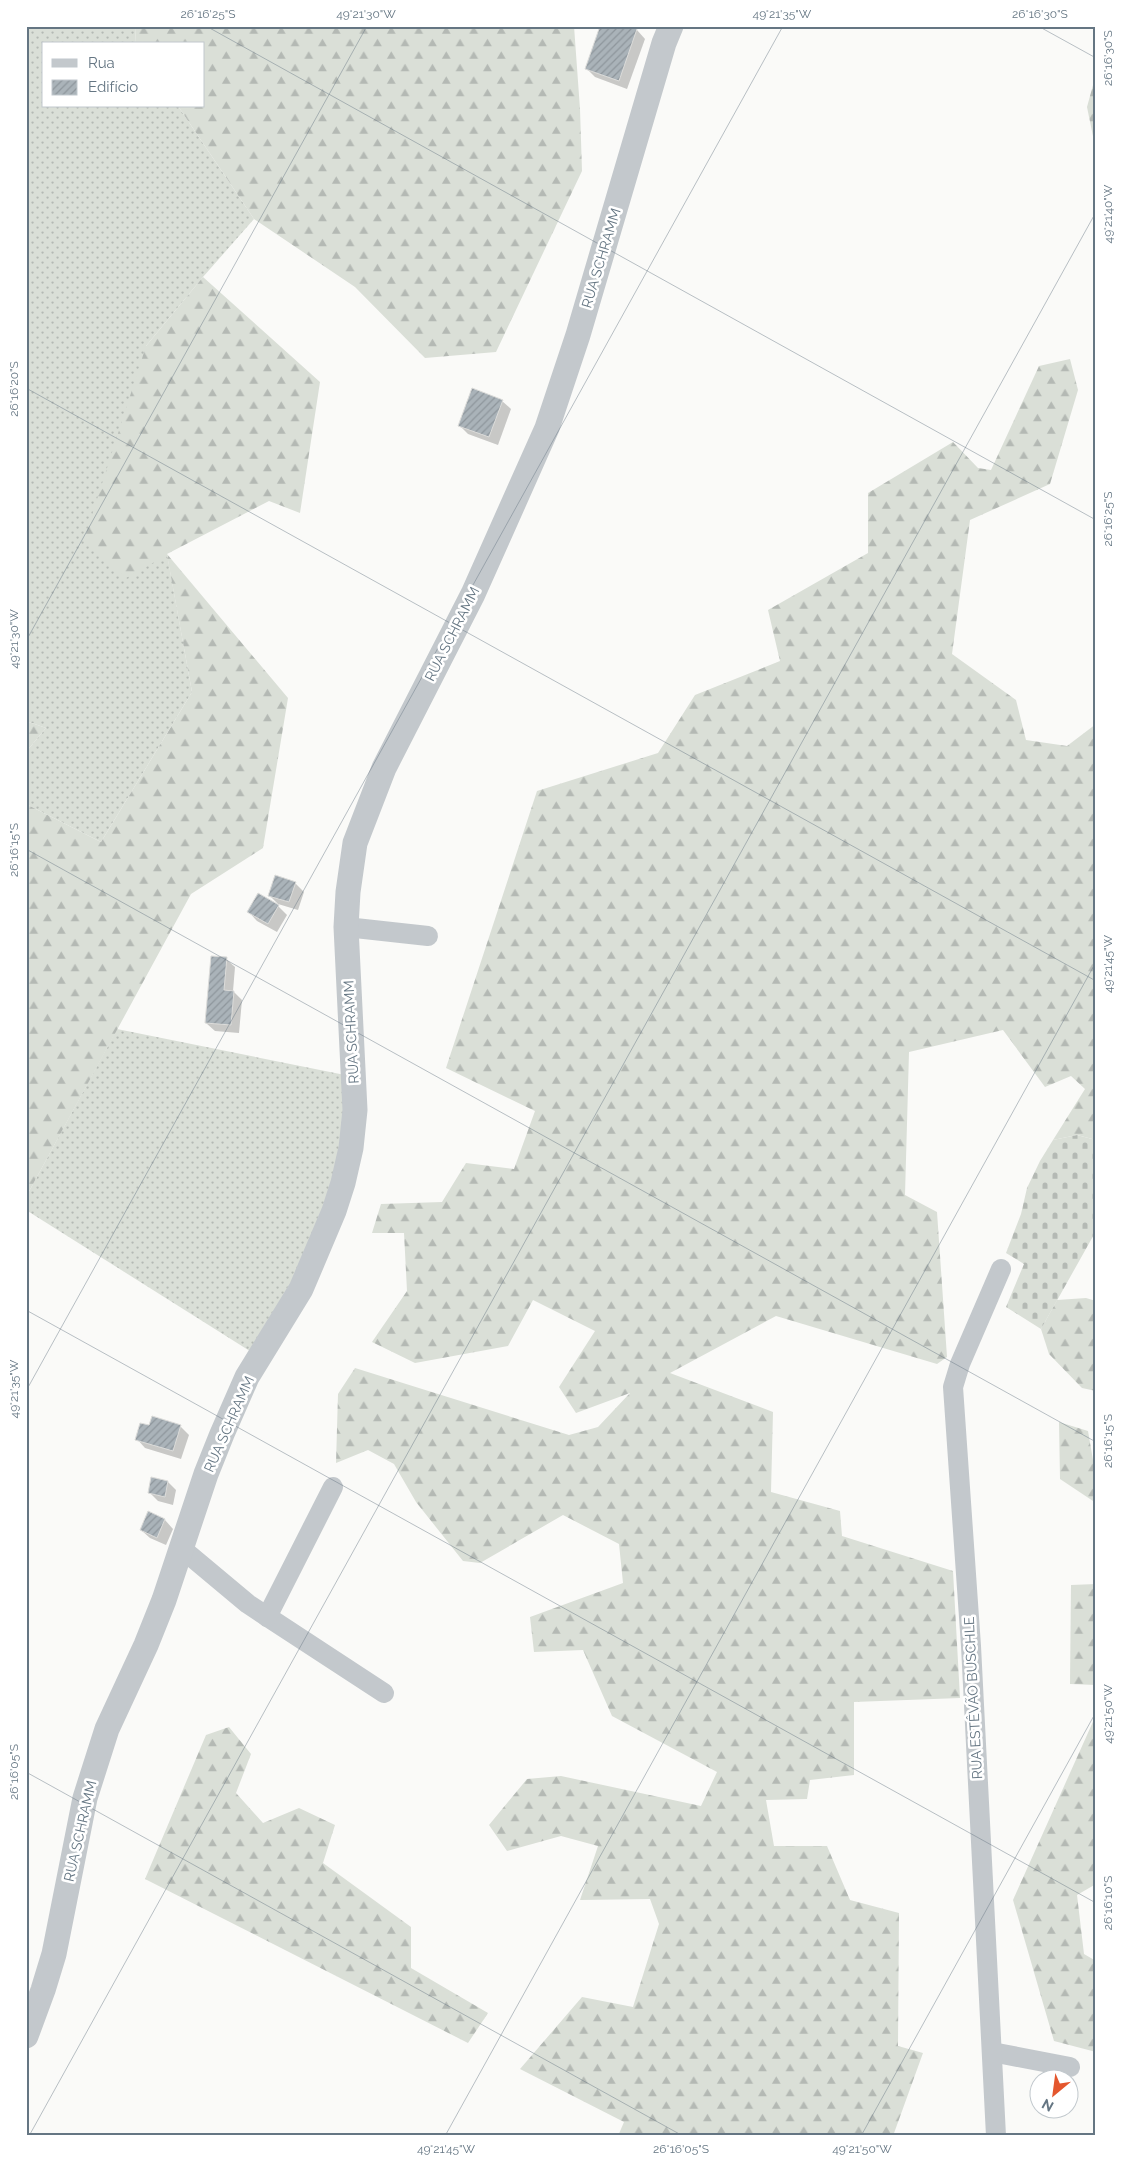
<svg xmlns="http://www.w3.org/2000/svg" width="1122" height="2162" font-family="Raleway,sans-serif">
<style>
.grass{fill:url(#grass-dots)}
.forest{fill:url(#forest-firs)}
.cemetery{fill:url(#cemetery-stones)}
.shadow{fill:#0003}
.building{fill:url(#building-hatch);stroke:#dcdcda}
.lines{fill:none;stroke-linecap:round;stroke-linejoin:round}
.minor{stroke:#c3c8cc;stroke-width:20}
.tertiary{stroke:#c3c8cc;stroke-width:25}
.ticks{fill:none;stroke:#657683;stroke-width:1;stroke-opacity:0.45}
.labels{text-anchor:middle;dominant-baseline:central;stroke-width:5;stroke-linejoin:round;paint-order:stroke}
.street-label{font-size:14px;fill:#657683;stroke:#fff}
.neatline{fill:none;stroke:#657683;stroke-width:2}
.ticks-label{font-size:12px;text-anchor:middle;fill:#657683}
</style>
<defs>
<pattern id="grass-dots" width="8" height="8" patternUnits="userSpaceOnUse" patternTransform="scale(1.25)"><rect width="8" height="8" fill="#dadfd7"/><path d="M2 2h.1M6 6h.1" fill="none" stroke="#b4b9b4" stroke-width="1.8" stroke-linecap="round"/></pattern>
<pattern id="forest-firs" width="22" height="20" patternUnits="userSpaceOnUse" patternTransform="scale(1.25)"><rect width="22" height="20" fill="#dadfd7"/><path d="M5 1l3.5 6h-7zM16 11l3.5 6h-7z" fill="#b4b9b4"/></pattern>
<pattern id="cemetery-stones" width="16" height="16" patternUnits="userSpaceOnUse" patternTransform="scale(1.25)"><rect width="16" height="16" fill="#dadfd7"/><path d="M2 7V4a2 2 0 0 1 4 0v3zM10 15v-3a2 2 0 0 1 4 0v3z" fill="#b4b9b4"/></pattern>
<pattern id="building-hatch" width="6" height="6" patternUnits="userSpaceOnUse" patternTransform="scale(1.25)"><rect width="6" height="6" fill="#aab3b9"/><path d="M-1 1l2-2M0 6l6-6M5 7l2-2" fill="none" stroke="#8e969c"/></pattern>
</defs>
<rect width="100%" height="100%" fill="#fafaf8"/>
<g class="grass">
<path d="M26 26H135L136 44H44V106H178L254 219 203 277 146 346 167 554 192 692 101 842 26 804V752L46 728 26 721Z"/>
<path d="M117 1029 345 1075 347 1110 335 1181 294 1285 253 1353 26 1210V1197Z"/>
</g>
<g class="forest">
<path d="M135 26H574L580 109 582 171 496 352 425 358 355 287 254 219 178 106H204V44H136Z"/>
<path d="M1096 74V151L1087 107Z"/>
<path d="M203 277 320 382 300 513 269 501 167 554 288 698 263 848 191 894 26 1197V804L101 842 192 692 167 555 126 578 84 540 146 346Z"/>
<path d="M1070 359 1078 390 1050 484 970 520 952 654 1016 700 1026 740 1067 746 1096 724V1140L1077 1135 1053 1140 1085 1089 1071 1076 1045 1087 1003 1030 909 1052 905 1195 937 1212 947 1357 937 1364 776 1316 670 1373 773 1412 771 1492 840 1511 842 1536 953 1571 960 1698 854 1702V1775L810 1780 807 1799 766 1800 774 1846H827L850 1900 899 1913 898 2046 923 2053 893 2136H618L624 2122 520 2069 582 1997 633 2007 659 1924 650 1899 580 1900 598 1846 561 1836 507 1851 489 1825 527 1779 561 1776 701 1806 717 1772 612 1716 583 1650 534 1652 530 1617 623 1583 619 1544 563 1515 480 1563 463 1561 416 1502 394 1464 368 1450 336 1463 338 1394 355 1368 569 1435 598 1427 630 1393 576 1413 559 1387 595 1331 533 1300 508 1346 415 1363 372 1342 407 1291 404 1233H372L381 1204 442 1202 466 1163 514 1169 535 1111 446 1068 537 791 658 753 695 695 780 661 768 610 868 553V493L953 442 978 468 991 470 1039 366Z"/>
<path d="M26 721 46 728 26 752Z"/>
<path d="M1086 1298 1096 1301V1391L1082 1388 1049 1354 1041 1329 1057 1300Z"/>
<path d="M1059 1422 1088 1431 1093 1460 1096 1461V1503L1060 1479Z"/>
<path d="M1096 1584V1685L1070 1684 1071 1585Z"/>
<path d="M1096 1715V1884L1077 1895 1084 1954 1096 1961V2052L1054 2041 1013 1900Z"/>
<path d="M229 1727 251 1754 236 1793 263 1823 299 1808 335 1825 323 1863 411 1927V1968L488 2013 468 2043 145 1879 206 1735Z"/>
</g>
<path class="cemetery" d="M1077 1135 1096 1140V1231L1041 1329 1006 1307 1024 1264 1006 1253 1021 1214 1027 1188 1040 1161 1053 1140Z"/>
<g class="shadow">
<path d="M626 26 637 30 645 39 627 89 595 77 586 68Z"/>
<path d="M502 401 511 409 498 445 468 434 460 426Z"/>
<path d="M295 883 304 892 298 910 278 904 270 896Z"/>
<path d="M278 906 287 915 277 932 257 921 249 912Z"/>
<path d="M226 959 235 967 233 991 242 1000 239 1033 215 1031 206 1023Z"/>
<path d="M180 1426 189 1435 181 1459 145 1448 137 1439 149 1427Z"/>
<path d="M168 1482 176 1490 173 1505 158 1501 149 1492Z"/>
<path d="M149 1513 165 1520 173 1529 166 1545 150 1538 141 1530Z"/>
</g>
<g class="building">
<path d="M600 26H629L637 29 619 81 585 69Z"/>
<path d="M472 388 503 400 489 437 458 426Z"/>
<path d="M275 875 296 882 289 902 268 896Z"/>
<path d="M258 893 279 905 268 924 247 912Z"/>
<path d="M211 956 227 957 224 990 234 991 231 1025 205 1023Z"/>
<path d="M152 1416 181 1425 173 1451 135 1440 140 1423 149 1425Z"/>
<path d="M151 1477 168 1481 165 1497 148 1493Z"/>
<path d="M148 1511 165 1519 157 1538 140 1530Z"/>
</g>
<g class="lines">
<g class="minor">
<path d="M346 927 428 936"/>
<path d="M181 1548 248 1604 384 1693"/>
<path d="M267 1617 333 1487"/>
<path d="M992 2052 1070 2067"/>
<path d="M996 2136 971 1646 953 1387 960 1364 1001 1269"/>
</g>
<path class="tertiary" d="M26 2036 43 1990 54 1954 85 1798 107 1729 146 1645 164 1600 206 1474 222 1434 247 1377 301 1289 334 1211 343 1183 351 1148 355 1110 346 927 348 892 355 843 384 768 473 594 547 428 578 335 664 43 671 26"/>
</g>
<path class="ticks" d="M206 26 1096 520M1038 26 1096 58M26 388 1096 981M26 641 367 26M26 849 1096 1442M26 1310 1096 1903M26 1391 783 26M26 1772 683 2136M29 2136 1096 212M445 2136 1096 962M861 2136 1096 1712"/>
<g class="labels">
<g class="street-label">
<text transform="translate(601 258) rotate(-73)">RUA SCHRAMM</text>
<text transform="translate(452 634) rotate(-63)">RUA SCHRAMM</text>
<text transform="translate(351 1032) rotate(-93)">RUA SCHRAMM</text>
<text transform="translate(229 1424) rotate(-66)">RUA SCHRAMM</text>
<text transform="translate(973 1698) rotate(-93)">RUA ESTÊVÃO BUSCHLE</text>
<text transform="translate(80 1831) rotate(-77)">RUA SCHRAMM</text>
</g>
</g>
<rect width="1122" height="2162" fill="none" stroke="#ffffff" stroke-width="55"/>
<rect x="42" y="42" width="162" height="65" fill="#ffffff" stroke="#c1c8cd"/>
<rect x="52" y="59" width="25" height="8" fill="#c3c8cc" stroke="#c1c8cd"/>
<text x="88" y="68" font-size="15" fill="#657683">Rua</text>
<rect x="52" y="80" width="25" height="15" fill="url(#building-hatch)" stroke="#c1c8cd"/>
<text x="88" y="92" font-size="15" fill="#657683">Edifício</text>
<g transform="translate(1054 2094) rotate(209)"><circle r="24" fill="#ffffff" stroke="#c1c8cd"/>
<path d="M0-4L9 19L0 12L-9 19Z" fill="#e4572e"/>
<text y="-8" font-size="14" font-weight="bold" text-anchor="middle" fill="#657683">N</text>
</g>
<rect x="28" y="28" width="1066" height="2106" class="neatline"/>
<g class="ticks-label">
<text x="208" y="18">26°16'25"S</text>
<text x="366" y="18">49°21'30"W</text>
<text x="782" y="18">49°21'35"W</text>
<text x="1040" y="18">26°16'30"S</text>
<text transform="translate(1108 58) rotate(-90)" y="4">26°16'30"S</text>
<text transform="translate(1108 214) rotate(-90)" y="4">49°21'40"W</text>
<text transform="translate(14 389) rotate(-90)" y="4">26°16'20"S</text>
<text transform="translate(1108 519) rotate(-90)" y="4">26°16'25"S</text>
<text transform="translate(14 639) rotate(-90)" y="4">49°21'30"W</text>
<text transform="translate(14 850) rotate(-90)" y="4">26°16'15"S</text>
<text transform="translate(1108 964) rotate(-90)" y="4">49°21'45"W</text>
<text transform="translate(14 1389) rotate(-90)" y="4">49°21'35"W</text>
<text transform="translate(1108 1441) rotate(-90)" y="4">26°16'15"S</text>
<text transform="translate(1108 1714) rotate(-90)" y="4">49°21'50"W</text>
<text transform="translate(14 1772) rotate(-90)" y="4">26°16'05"S</text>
<text transform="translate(1108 1903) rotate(-90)" y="4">26°16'10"S</text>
<text x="446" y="2153">49°21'45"W</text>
<text x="681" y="2153">26°16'05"S</text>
<text x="862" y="2153">49°21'50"W</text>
</g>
</svg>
